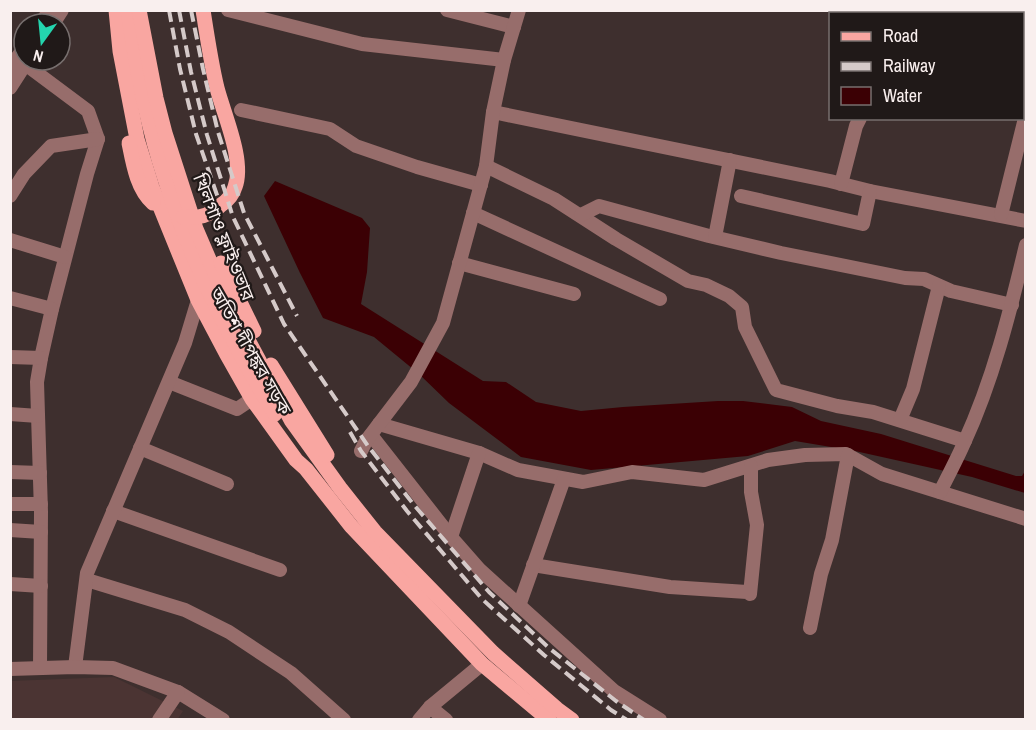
<svg xmlns="http://www.w3.org/2000/svg" width="1036" height="730" font-family="'Archivo Narrow','Noto Sans Bengali',sans-serif">
<style>
.built{fill:#4b3433}
.water{fill:#3b0004}
.lines{fill:none;stroke-linecap:round;stroke-linejoin:round}
.minor{stroke:#976d6b;stroke-width:14}
.major{stroke:#f9a6a1;stroke-width:15}
.rail{stroke:#d5cac9;stroke-width:4;stroke-dasharray:12 6;stroke-linecap:butt}
.labels{text-anchor:middle;dominant-baseline:central;stroke-width:4.5;stroke-linejoin:round;paint-order:stroke}
.street-label{font-size:18px;fill:#f9efee;stroke:#201918}
</style>
<rect width="100%" height="100%" fill="#3e2f2e"/>
<path class="built" d="M114 677 183 711 177 720 11 719 10 681Z"/>
<path class="water" d="M275 181 362 218 370 228 367 272 361 304 483 381 506 382 536 402 581 411 623 407 718 401H743L792 407 821 421 881 434 1016 476H1022L1025 471V493L972 477 855 451 795 441 748 456 591 470 521 457 449 403 419 374 374 337 323 318 300 273 264 196Z"/>
<g class="lines">
<g class="minor">
<path d="M228 10 362 44 504 60"/>
<path d="M447 10 514 27"/>
<path d="M891 14 892 10"/>
<path d="M40 24 50 10"/>
<path d="M53 24 62 10"/>
<path d="M17 58 88 111 98 139 87 174 52 309 41 358 37 382 41 512 40 667"/>
<path d="M10 68 24 48"/>
<path d="M1022 78 1026 79"/>
<path d="M10 88 28 60"/>
<path d="M241 110 330 129 356 146 417 167 481 185"/>
<path d="M493 112 830 181 870 191 1026 221"/>
<path d="M486 166 554 199 616 239 688 281 706 285 729 296 742 307 745 327 776 390 837 406 873 412 965 441"/>
<path d="M841 184 856 126 860 118"/>
<path d="M10 196 24 174 51 146 98 139"/>
<path d="M741 196 863 224 870 191"/>
<path d="M473 213 660 299"/>
<path d="M581 215 599 206 709 236 781 253 905 278 924 279 951 291 1012 305"/>
<path d="M1001 215 1026 114"/>
<path d="M715 237 730 160"/>
<path d="M10 240 65 257"/>
<path d="M459 263 574 294"/>
<path d="M10 298 52 309"/>
<path d="M10 357 41 358"/>
<path d="M169 382 237 409 252 399"/>
<path d="M10 414 38 416"/>
<path d="M900 420 913 389 939 286"/>
<path d="M379 424 479 453 518 470 583 482 632 472 704 480 768 460 805 455 846 454 882 474 1026 519"/>
<path d="M371 435 451 537 480 570 614 691 660 720"/>
<path d="M140 448 227 484"/>
<path d="M361 451 366 441 411 382 443 323 486 166 493 112 504 60 519 10"/>
<path d="M10 472 40 473"/>
<path d="M940 492C948 476 957 459 964 443 993 380 1010 312 1026 245"/>
<path d="M10 504H41"/>
<path d="M113 511 280 570"/>
<path d="M10 530 41 532"/>
<path d="M451 537 479 453"/>
<path d="M533 565 670 587 747 592 750 594 757 525 751 492V466"/>
<path d="M87 580 185 610 229 632 291 673 344 720"/>
<path d="M10 584 41 586"/>
<path d="M519 606 564 479"/>
<path d="M810 628 821 574 832 540 848 455"/>
<path d="M75 667 87 573 185 343 198 300"/>
<path d="M10 669 75 667 113 668 178 692 223 720"/>
<path d="M430 707 446 720"/>
<path d="M159 720 178 692"/>
<path d="M419 720 430 707 482 664"/>
</g>
<g class="major">
<path d="M116 10 120 51 137 139 152 187 198 300 226 353 252 399 296 460 306 469 351 526 482 664 549 720"/>
<path d="M128 10C136 67 147 125 165 179 191 261 230 341 275 414"/>
<path d="M139 10 156 98 165 133 196 229 227 301 291 420 340 488 375 532 493 653 557 709 572 720"/>
<path d="M129 143C133 163 137 189 153 203"/>
<path d="M183 217C197 219 211 215 221 205 227 201 233 194 235 187 245 161 224 115 217 88 211 63 207 36 203 10"/>
<path d="M221 263 254 331"/>
<path d="M271 365 327 455"/>
</g>
<g class="rail">
<path d="M169 10 180 69 196 134 218 198"/>
<path d="M179 10 191 72 207 135 233 217 284 324 368 446 414 505 489 592 549 648 616 701 644 720"/>
<path d="M191 10 203 69 218 132 244 213 297 316"/>
<path d="M350 432 361 451 407 511 482 599 544 655 611 710 627 720"/>
</g>
</g>
<g class="labels">
<g class="street-label">
<text transform="translate(224 237) rotate(68)">খিলগাও ফ্লাইওভার</text>
<text transform="translate(251 351) rotate(60)">অতিশ দীপঙ্কর সড়ক</text>
</g>
</g>
<rect width="1036" height="730" fill="none" stroke="#f9efee" stroke-width="24"/>
<rect x="829" y="12" width="195" height="108" fill="#201918" stroke="#776f6e" stroke-width="1.5"/>
<rect x="841" y="32" width="30" height="9" fill="#f9a6a1" stroke="#776f6e" stroke-width="1.5"/>
<text x="883" y="42" font-size="18" fill="#f9efee">Road</text>
<rect x="841" y="62" width="30" height="9" fill="#d5cac9" stroke="#776f6e" stroke-width="1.5"/>
<text x="883" y="72" font-size="18" fill="#f9efee">Railway</text>
<rect x="841" y="87" width="30" height="18" fill="#3b0004" stroke="#776f6e" stroke-width="1.5"/>
<text x="883" y="102" font-size="18" fill="#f9efee">Water</text>
<g transform="translate(42 42) rotate(195)"><circle r="28" fill="#201918" stroke="#776f6e" stroke-width="1.5"/>
<path d="M0-4.5L10 22L0 15L-10 22Z" fill="#24d5ae"/>
<text y="-9" font-size="16" font-weight="bold" text-anchor="middle" fill="#f9efee">N</text>
</g>
</svg>
